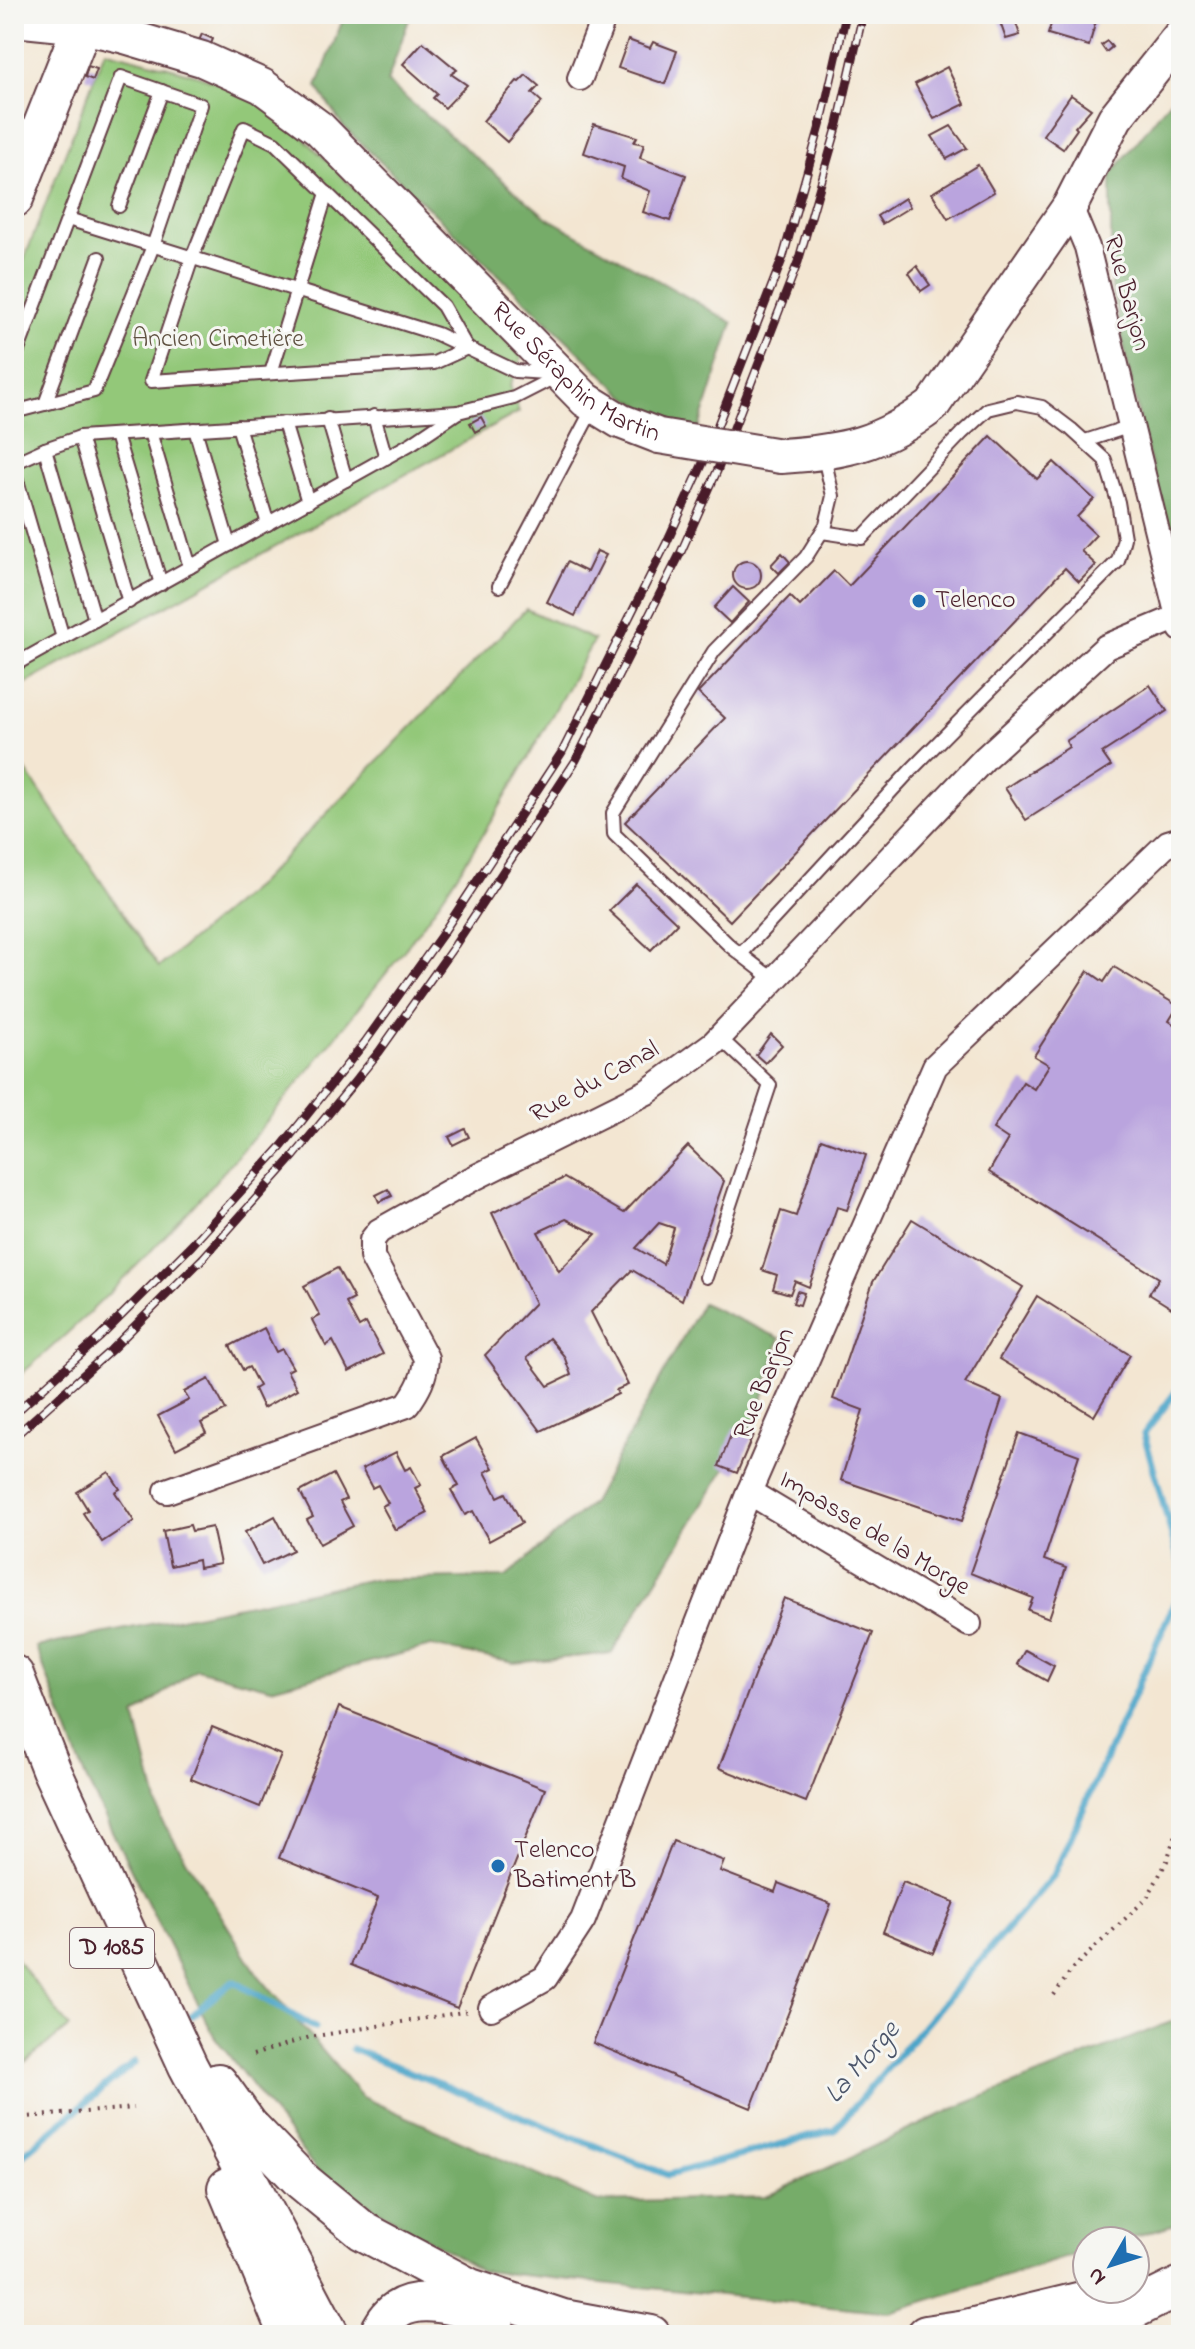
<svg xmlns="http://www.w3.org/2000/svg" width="1195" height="2349" font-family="'Indie Flower',sans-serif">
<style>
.green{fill:#93c879;stroke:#6e7452;stroke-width:2}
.forest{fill:#76ac69;stroke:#60664a;stroke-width:2}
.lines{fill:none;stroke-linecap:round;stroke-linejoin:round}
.stream{stroke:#4ca5c9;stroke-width:7}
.building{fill:#baa4de;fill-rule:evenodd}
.lane-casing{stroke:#633d44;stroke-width:16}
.street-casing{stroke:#633d44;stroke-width:28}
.secondary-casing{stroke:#633d44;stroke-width:38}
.primary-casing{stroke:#633d44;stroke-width:42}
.path{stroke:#633d44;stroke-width:4;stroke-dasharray:2 6;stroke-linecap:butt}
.lane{stroke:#fff;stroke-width:12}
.street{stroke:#fff;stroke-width:24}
.secondary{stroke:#fff;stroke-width:34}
.primary{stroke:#fff;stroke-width:38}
.rail-casing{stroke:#4a1f2b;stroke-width:9}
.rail{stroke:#f6f6f2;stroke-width:6;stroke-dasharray:18;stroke-linecap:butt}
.secondary-bridge-casing{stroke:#633d44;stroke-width:38;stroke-linecap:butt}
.secondary-bridge{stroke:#fff;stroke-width:34}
.poi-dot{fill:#1f6fb2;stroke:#f6f6f2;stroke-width:3}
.labels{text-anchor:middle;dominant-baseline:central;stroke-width:6;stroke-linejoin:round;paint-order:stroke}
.shield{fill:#f6f6f2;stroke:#7e6067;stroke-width:2}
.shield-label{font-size:24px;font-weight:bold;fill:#4a1f2b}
.street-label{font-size:26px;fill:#4a1f2b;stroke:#f6f6f2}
.park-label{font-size:26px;fill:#605242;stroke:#f6f6f2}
.poi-label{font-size:26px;fill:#4a1f2b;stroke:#f6f6f2;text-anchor:start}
.water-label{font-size:28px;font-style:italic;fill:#4b556a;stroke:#f6f6f2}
</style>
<rect width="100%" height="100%" fill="#f6f6f2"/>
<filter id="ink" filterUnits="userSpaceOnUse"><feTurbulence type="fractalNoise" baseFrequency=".0125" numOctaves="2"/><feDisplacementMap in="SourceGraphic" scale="16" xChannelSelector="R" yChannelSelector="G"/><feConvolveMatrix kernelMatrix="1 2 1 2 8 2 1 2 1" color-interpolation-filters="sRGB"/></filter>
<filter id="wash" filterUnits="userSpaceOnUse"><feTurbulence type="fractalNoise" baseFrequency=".006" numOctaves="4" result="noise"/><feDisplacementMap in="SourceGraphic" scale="32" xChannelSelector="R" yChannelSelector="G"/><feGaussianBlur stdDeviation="1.8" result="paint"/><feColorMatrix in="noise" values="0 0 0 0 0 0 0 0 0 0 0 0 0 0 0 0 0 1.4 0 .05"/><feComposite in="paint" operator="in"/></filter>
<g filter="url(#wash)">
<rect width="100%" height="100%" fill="#f3e6d2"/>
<g class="green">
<path d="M105 50C154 64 208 74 252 98 266 106 280 117 293 127L522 357 510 385 519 412 14 690V286Z"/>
<path d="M526 609 594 640C546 726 499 814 443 896 410 946 370 993 333 1040 237 1161 133 1280 14 1380V753L159 967 258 884Z"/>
<path d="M14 1956 69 2027 14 2071Z"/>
</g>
<g class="forest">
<path d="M345 14H411L387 82 546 217 733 323 699 428 668 423 624 395 343 126 317 87Z"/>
<path d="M1181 86V569L1141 428 1111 284V175Z"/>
<path d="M702 1303 780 1338 757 1417 612 1653 514 1663 431 1646 271 1688 196 1669 135 1715 161 1819 258 1975 362 2097 598 2202 766 2197 955 2108 1181 2018V2222L1121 2241H1087V2251L890 2312 482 2271 322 2177 214 2036 85 1777 36 1647 368 1580 506 1577 592 1503Z"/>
</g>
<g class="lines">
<g class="stream">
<path d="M1181 1385 1144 1434 1181 1568"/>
<path d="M192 2015 233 1981 315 2028"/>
<path d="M352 2049 668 2175 834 2130 1054 1875 1181 1588"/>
<path d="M14 2162 135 2062"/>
</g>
</g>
<g id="blocks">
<g class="building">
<path d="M1054 14H1087L1097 17 1089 46 1048 34Z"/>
<path d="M1014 17 1020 35 1006 39 1000 22Z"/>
<path d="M202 34 213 39 208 51 196 47Z"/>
<path d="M628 40 650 48 653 42 677 51 665 84 618 68Z"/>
<path d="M1107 41 1112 47 1106 52 1101 45Z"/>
<path d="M423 42 457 70 451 74 467 85 445 108 433 98 437 94 403 64Z"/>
<path d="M88 66 97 69 93 80 85 77Z"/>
<path d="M947 67 965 104 934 119 915 84Z"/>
<path d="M526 75 539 86 532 93 542 102 507 142 483 121 517 81 519 82Z"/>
<path d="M1071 95 1091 109 1075 127 1077 129 1063 149 1043 135Z"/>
<path d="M594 124 637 137 634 142 644 144 640 158 686 175 670 221 643 212 650 191 621 179 624 167 584 153Z"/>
<path d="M951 126 967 148 947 159 932 136Z"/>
<path d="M978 165 994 192 948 219 932 193Z"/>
<path d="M905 198 910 207 882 224 877 216Z"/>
<path d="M917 266 930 285 921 291 909 273Z"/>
<path d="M481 417 486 426 475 432 470 423Z"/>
<path d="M991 436 1037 479 1054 462 1094 499 1077 517 1096 535 1081 551 1096 565 1079 582 1065 568 730 921 625 822 725 718 698 693 790 596 800 606 834 571 849 586Z"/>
<path d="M597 551 606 555 575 616 547 602 567 562 587 572Z"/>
<path d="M782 553 790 562 779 573 771 565Z"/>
<circle cx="747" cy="575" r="14"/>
<path d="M733 587 749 602 730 623 714 608Z"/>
<path d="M1150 685 1167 711 1102 753 1111 766 1026 820 1005 788 1069 747 1066 741Z"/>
<path d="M636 884 677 923 651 950 609 911Z"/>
<path d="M1114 967 1178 1006 1169 1021 1181 1029V1314L1149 1294 1159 1278 989 1172 1008 1139 993 1129 1023 1082 1034 1089 1049 1065 1034 1056 1088 971 1104 982Z"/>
<path d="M771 1034 782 1045 765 1063 756 1055Z"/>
<path d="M465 1129 469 1137 453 1145 449 1137Z"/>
<path d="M821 1139 866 1155 847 1210 837 1207 809 1287 795 1281 790 1294 773 1289 777 1275 762 1270 781 1211 796 1216Z"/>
<path d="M688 1146 724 1181 682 1300 632 1270 591 1312 628 1385 616 1390 618 1394 541 1431 485 1355 535 1303 492 1213 564 1178 624 1213ZM566 1219 596 1234 559 1271 538 1232ZM659 1223 674 1228 663 1264 636 1248ZM549 1338 564 1356 571 1375 548 1386 527 1358Z"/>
<path d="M388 1189 392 1196 379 1202 376 1195Z"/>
<path d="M912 1219 1023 1287 965 1383 1002 1399 962 1521 841 1480 863 1410 833 1399 873 1282Z"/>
<path d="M337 1268 354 1299 346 1303 359 1327 366 1323 383 1354 349 1372 333 1341 326 1346 312 1320 320 1316 304 1286Z"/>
<path d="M797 1291 804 1293 800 1305 793 1303Z"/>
<path d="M1037 1296 1130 1355 1094 1416 999 1359Z"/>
<path d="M264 1328 276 1352 282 1349 293 1368 287 1371 297 1389 263 1408 254 1389 259 1386 249 1367 243 1370 230 1346Z"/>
<path d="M209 1379 226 1410 201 1423 206 1433 176 1449 158 1416 189 1400 184 1392Z"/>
<path d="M734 1427 753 1435 737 1473 719 1466Z"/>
<path d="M1019 1433 1079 1455 1044 1560 1066 1568 1049 1618 1028 1610 1033 1598 970 1573Z"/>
<path d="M476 1438 493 1468 485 1472 498 1497 506 1493 522 1523 489 1541 473 1511 465 1515 451 1490 459 1486 443 1456Z"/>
<path d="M396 1452 405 1470 411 1467 421 1485 415 1488 428 1513 395 1530 382 1506 388 1503 378 1485 372 1488 362 1469Z"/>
<path d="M109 1472 120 1489 115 1492 134 1521 102 1542 83 1513 88 1510 77 1492Z"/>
<path d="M333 1474 346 1499 340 1502 353 1526 320 1544 307 1520 313 1517 300 1492Z"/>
<path d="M275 1516 293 1550 262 1565 245 1532Z"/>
<path d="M190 1525 192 1531 212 1527 220 1564 199 1568 198 1560 170 1566 163 1531Z"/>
<path d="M784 1598 873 1633 806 1802 719 1768Z"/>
<path d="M1025 1650 1054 1666 1047 1681 1017 1664Z"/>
<path d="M339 1707 545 1789 457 2008 351 1965 378 1898 279 1858Z"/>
<path d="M212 1727 281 1755 260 1807 191 1779Z"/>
<path d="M673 1841 724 1861 720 1871 775 1892 778 1883 831 1904 751 2108 593 2043Z"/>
<path d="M903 1882 954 1902 933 1953 883 1932Z"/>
</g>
</g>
</g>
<g filter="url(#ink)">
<use href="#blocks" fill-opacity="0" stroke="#633d44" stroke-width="2"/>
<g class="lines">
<g class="lane-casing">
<g id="lane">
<path d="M244 128 275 143 443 306 467 348 434 363 151 381 192 258Z"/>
<path d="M119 206 162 91"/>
<path d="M14 361 121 77 201 105 153 246 94 391 14 412"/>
<path d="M271 373 327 193"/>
<path d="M45 404 99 258"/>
<path d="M374 416 386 458"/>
<path d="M328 419 346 480"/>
<path d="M284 423 308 502"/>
<path d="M238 426 268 524"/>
<path d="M195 429 229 545"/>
<path d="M150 432 190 567"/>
<path d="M116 435 161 584"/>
<path d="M80 437 129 602"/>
<path d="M1085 441 1131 426"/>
<path d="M45 449 95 620"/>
<path d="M14 463 45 449 80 437 458 412 514 398 561 374 515 371 437 334 68 219"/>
<path d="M14 470 63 638"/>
<path d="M499 586 593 408"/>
<path d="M14 665 412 443 458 412"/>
<path d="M741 954 910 771 1118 561 1124 538 1118 502 1105 460 1071 429 1042 407 1017 402 988 409 962 433 862 538 822 532"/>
<path d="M774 980 730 946 614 834 613 813 714 651 806 557 826 525 833 496 823 453"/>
<path d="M706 1277 770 1085 719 1037"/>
</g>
</g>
<g class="street-casing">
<g id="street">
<path d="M580 78 605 14"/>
<path d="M1070 206 1087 247 1181 629"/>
<path d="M167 1491 407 1405C418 1390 425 1377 426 1358L372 1257V1240L379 1231 470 1180 647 1092 714 1043 986 757 1106 647 1178 617"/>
<path d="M749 1492 969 1624"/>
<path d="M491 2008 545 1978 583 1920 749 1492 935 1066 1168 843 1181 839"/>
</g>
</g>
<g class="secondary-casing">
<g id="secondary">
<path id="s1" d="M14 19 82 26 125 36 202 59 262 86 319 128 586 400 620 421 659 436"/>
<path d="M781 456C844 452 881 444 932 406L1070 206 1115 118 1181 35"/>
</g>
</g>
<g class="primary-casing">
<g id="primary">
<path d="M14 198 82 26"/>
<path d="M14 1675 51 1769 188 2066 330 2335"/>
<path d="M218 2083 248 2125 301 2180 363 2231 470 2288 563 2319 651 2335"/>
<path d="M227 2188 288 2335"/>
<path d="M378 2335C383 2326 388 2316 397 2310 424 2292 468 2310 495 2318"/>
<path d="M926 2335 966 2329 1132 2289"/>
<path d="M1082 2335 1181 2286"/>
</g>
</g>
<g class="path">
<path d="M1054 1995 1073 1968 1147 1898 1167 1861 1181 1815"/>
<path d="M253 2055 310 2037 469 2011"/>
<path d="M14 2118 134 2108"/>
</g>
<use href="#lane" class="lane"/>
<use href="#street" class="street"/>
<use href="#secondary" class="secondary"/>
<use href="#primary" class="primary"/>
<g class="rail-casing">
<g id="rail">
<path d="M14 1414 99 1338 191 1246 282 1146 365 1042 441 936 562 752 666 544 703 463 783 257 822 119 846 14"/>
<path d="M14 1437 111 1350 203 1258 294 1156 379 1052 455 945 576 760 681 552 718 469 798 262 838 124 863 14"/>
</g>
</g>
<use href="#rail" class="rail"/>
<g class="secondary-bridge-casing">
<path id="secondary-bridge" d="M659 436 781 456"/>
</g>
<use href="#secondary-bridge" class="secondary-bridge"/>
</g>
</g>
<g class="poi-dot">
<circle cx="919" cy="601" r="8"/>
<circle cx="498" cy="1866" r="8"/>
</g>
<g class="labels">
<rect class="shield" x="70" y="1928" width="84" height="40" rx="6"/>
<g class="shield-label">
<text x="112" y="1948">D 1085</text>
</g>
<g class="street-label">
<text transform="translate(1126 293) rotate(75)">Rue Barjon</text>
<text stroke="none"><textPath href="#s1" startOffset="686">Rue Séraphin Martin</textPath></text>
<text transform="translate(595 1083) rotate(-29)">Rue du Canal</text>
<text transform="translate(765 1384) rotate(-67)">Rue Barjon</text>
<text transform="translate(874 1534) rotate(31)">Impasse de la Morge</text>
</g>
<g class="park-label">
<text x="218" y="340">Ancien Cimetière</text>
</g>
<g class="poi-label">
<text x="935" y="601">Telenco</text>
<text x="514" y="1851">Telenco<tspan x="514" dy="30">Batiment B</tspan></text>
</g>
<g class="water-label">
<text transform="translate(863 2063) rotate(-49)">La Morge</text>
</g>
</g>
<rect width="1195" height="2349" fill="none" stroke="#f6f6f2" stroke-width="48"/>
<g transform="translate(1111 2265) rotate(231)"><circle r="38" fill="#f6f6f2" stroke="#b1a0a2" stroke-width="2"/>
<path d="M0-6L14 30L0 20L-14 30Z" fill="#1f6fb2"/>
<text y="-12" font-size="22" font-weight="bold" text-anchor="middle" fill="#4a1f2b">N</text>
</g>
</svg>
